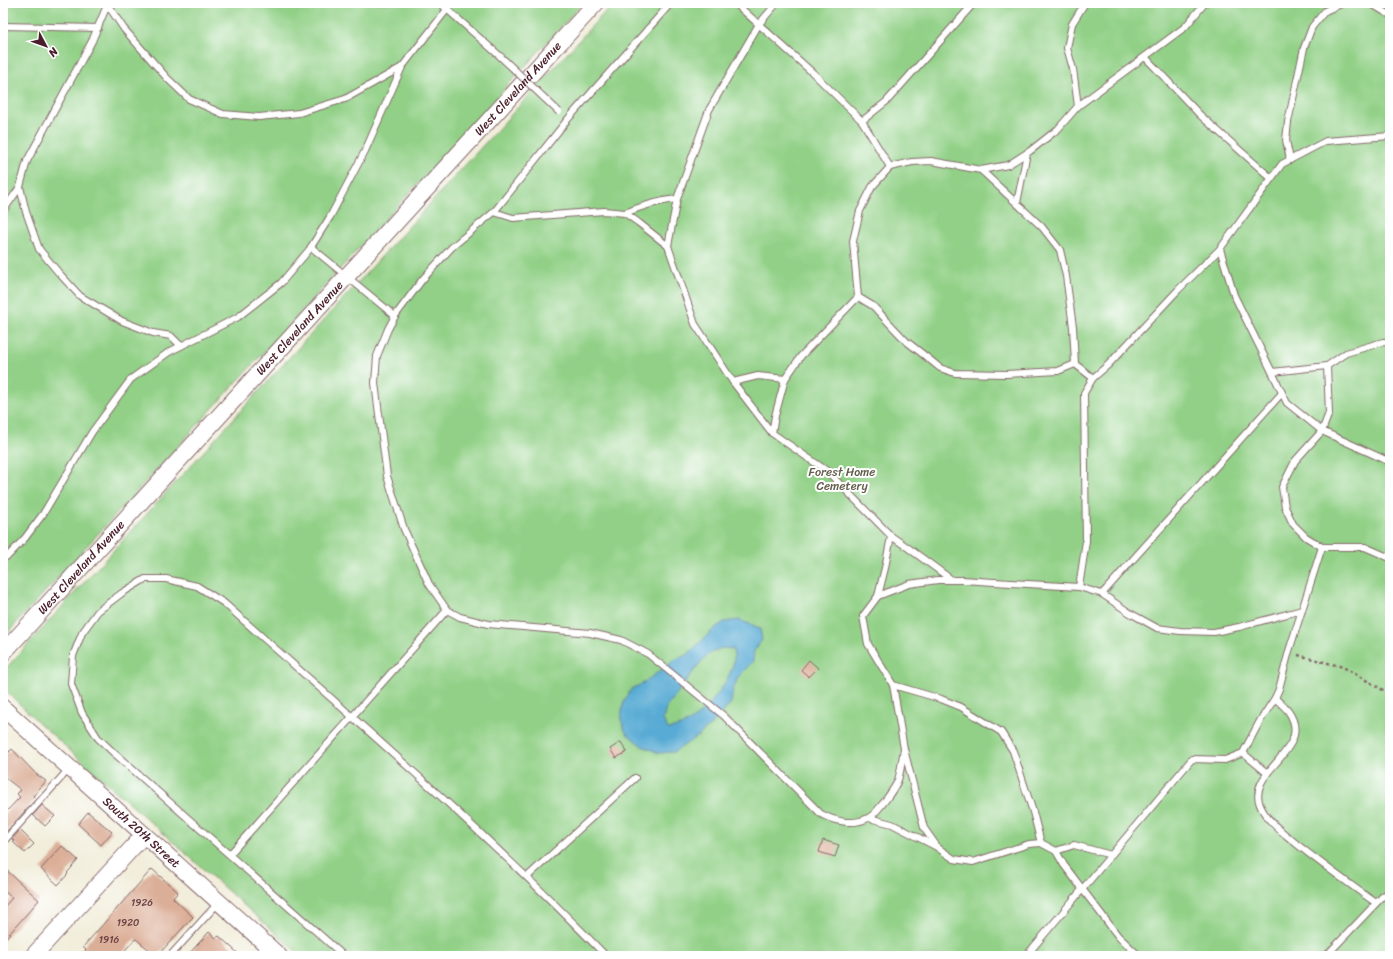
<svg xmlns="http://www.w3.org/2000/svg" width="1393" height="959" font-family="Sriracha,sans-serif">
<style>
.green{fill:#91d086;stroke:#6e7858}
.water{fill:#59abd4;stroke:#526580;fill-rule:evenodd}
.building{fill:#dbae97}
.lines{fill:none;stroke-linecap:round;stroke-linejoin:round}
.service-casing{stroke:#856769;stroke-width:8}
.tertiary-casing{stroke:#856769;stroke-width:18}
.path{stroke:#856769;stroke-width:2.5;stroke-dasharray:3 3;stroke-linecap:butt}
.service{stroke:#fff;stroke-width:6}
.tertiary{stroke:#fff;stroke-width:16}
.service-bridge-casing{stroke:#856769;stroke-width:8;stroke-linecap:butt}
.service-bridge{stroke:#fff;stroke-width:6}
.labels{text-anchor:middle;dominant-baseline:central;stroke-width:4;stroke-linejoin:round;paint-order:stroke}
.number-label{font-size:10px;fill:#6e4346}
.street-label{font-size:12px;fill:#4a1f2b;stroke:#fff}
.park-label{font-size:12px;fill:#635d4b;stroke:#fff}
</style>
<rect width="100%" height="100%" fill="#fff"/>
<filter id="ink" filterUnits="userSpaceOnUse"><feTurbulence type="fractalNoise" baseFrequency=".025" numOctaves="2"/><feDisplacementMap in="SourceGraphic" scale="8" xChannelSelector="R" yChannelSelector="G"/><feConvolveMatrix kernelMatrix="1 2 1 2 8 2 1 2 1" color-interpolation-filters="sRGB"/></filter>
<filter id="wash" filterUnits="userSpaceOnUse"><feTurbulence type="fractalNoise" baseFrequency=".012" numOctaves="4" result="noise"/><feDisplacementMap in="SourceGraphic" scale="16" xChannelSelector="R" yChannelSelector="G"/><feGaussianBlur stdDeviation="0.9" result="paint"/><feColorMatrix in="noise" values="0 0 0 0 0 0 0 0 0 0 0 0 0 0 0 0 0 1.4 0 .05"/><feComposite in="paint" operator="in"/></filter>
<g filter="url(#wash)">
<rect width="100%" height="100%" fill="#f2eedb"/>
<g class="green">
<path d="M3 3H583L3 638Z"/>
<path d="M613 3H1390V956H301L38 722 3 688V674L7 667Z"/>
</g>
<path class="water" d="M739 620 760 628 762 640 754 651 753 661 738 677 733 690 731 703 713 723 697 737 674 752 659 753 642 746 626 733 621 720 623 704 631 689 642 684 676 659 687 655 714 629 724 622ZM721 648 733 649C733 652 734 655 734 658 734 666 729 675 726 681 713 703 694 726 668 729L663 720 666 708 696 668 707 655Z"/>
<g id="blocks">
<g class="building">
<path d="M809 660 818 668 809 677 801 670Z"/>
<path d="M621 742 627 752 616 758 610 749Z"/>
<path d="M3 746 9 752 12 749 36 774 46 781 33 796 36 799 3 835V815L20 797 17 794 21 790 3 776Z"/>
<path d="M42 805 55 816 45 826 33 815Z"/>
<path d="M88 812 112 832 101 845 78 824Z"/>
<path d="M20 830 34 844 25 853 13 842 14 841 12 839Z"/>
<path d="M823 840 839 845 835 857 819 852Z"/>
<path d="M62 846 78 860 67 873 68 874 58 885 41 869Z"/>
<path d="M3 867 39 900 3 941V908L12 898 3 890Z"/>
<path d="M152 869 178 892 173 898 193 917 157 956 136 939 134 940 120 956H81L86 950 83 947Z"/>
<path d="M209 932 216 938 219 936 241 956H187Z"/>
</g>
</g>
</g>
<g filter="url(#ink)">
<use href="#blocks" fill-opacity="0" stroke="#856769" stroke-width="1"/>
<g class="lines">
<g class="service-casing">
<g id="service">
<path d="M440 3 501 57"/>
<path d="M777 3 759 24 709 110 677 199 668 246 695 324 733 382 772 433 827 471 891 536 885 568 878 596"/>
<path d="M1367 3 1375 6 1390 15"/>
<path d="M107 4 124 29 167 78 189 99 223 114 259 117 299 113 345 99 402 67"/>
<path d="M3 26 98 28"/>
<path d="M1145 57 1200 115 1271 178"/>
<path d="M1078 106 1185 27 1205 3"/>
<path d="M862 121 887 101 974 3"/>
<path d="M1290 160 1286 140 1288 122 1304 48 1312 27 1325 11 1343 3"/>
<path d="M890 167 912 162 931 161 981 170 1042 227 1060 250 1066 276 1073 327 1075 364"/>
<path d="M981 170 1008 165 1030 151 1058 129 1078 106 1073 69 1067 48 1072 24 1085 3"/>
<path d="M20 187 26 212 39 249 58 272 80 296 122 321 153 333 171 336 181 346"/>
<path d="M1017 203 1027 153"/>
<path d="M3 211 20 187 27 161 92 41 108 3"/>
<path d="M494 212 452 247 422 280 395 316 388 329 377 356 375 383 387 476 404 529 429 584 447 610 460 617 488 624 590 633 621 640 648 654 724 716 821 814C834 821 853 826 868 818 876 815 895 788 898 780 901 770 902 759 904 749"/>
<path d="M625 213C642 206 658 201 677 199"/>
<path d="M668 246 639 223 625 213 604 211 513 218 494 212 568 119 671 3"/>
<path d="M311 247 395 316"/>
<path d="M1220 249 1178 290 1108 365 1093 378 1084 393 1086 541 1079 587 1102 594 1130 613 1157 628 1180 631 1214 632 1239 627 1302 610"/>
<path d="M858 297 873 306 906 341 929 359 940 368 955 373 1006 374 1058 371 1075 364 1093 378"/>
<path d="M1327 366 1272 372 1234 295 1220 249 1282 164 1326 141 1390 136"/>
<path d="M1272 372 1287 403 1322 431 1329 413 1327 366 1346 353 1383 342 1390 343"/>
<path d="M733 382 758 376 785 379 801 356 858 297 853 241 860 211 872 187 890 167 862 121 813 73 735 3"/>
<path d="M772 433 775 416 785 379"/>
<path d="M891 536 907 547 952 580"/>
<path d="M1322 547 1306 537 1293 524 1285 507 1282 487 1295 461 1322 431 1390 462"/>
<path d="M3 558 8 556 25 538 43 514 92 432 131 379 169 352 238 317 281 283 309 250 330 217 365 151 402 67 452 3"/>
<path d="M1079 587 962 580H938L909 584 878 596 863 616 868 644 893 685 941 699 961 707 1001 732 1013 751 1033 812 1041 843 1056 851 1064 865 1118 936 1139 956"/>
<path d="M1102 594 1282 393"/>
<path d="M893 685 904 749 924 828 938 848 954 859 973 862 1029 844 1041 843"/>
<path d="M1275 698C1279 702 1284 706 1288 711 1316 750 1246 769 1260 805 1266 820 1281 831 1293 841 1320 863 1348 883 1376 903"/>
<path d="M1243 753 1267 773"/>
<path d="M869 818 892 824 937 847"/>
<path d="M3 842 70 768"/>
<path d="M1056 851 1074 845 1111 855"/>
<path d="M230 854 447 610"/>
<path d="M527 877 635 778"/>
<path d="M170 956 219 902"/>
<path d="M344 956 114 753 98 738 82 713 71 684 73 656 82 633 98 611 122 593 145 579H166L197 586 224 603C353 718 485 831 606 956"/>
<path d="M1026 956 1192 759 1225 760 1243 753 1260 721 1275 698 1279 689 1289 651 1322 547H1365L1390 558"/>
<path d="M1326 956 1383 896 1390 892"/>
</g>
</g>
<g class="tertiary-casing">
<g id="tertiary">
<path id="s1" d="M3 653 596 3"/>
<path id="s2" d="M3 708 279 956"/>
<path d="M33 956 144 835"/>
</g>
</g>
<path class="path" d="M1298 655 1343 667 1390 694"/>
<use href="#service" class="service"/>
<use href="#tertiary" class="tertiary"/>
<g class="service-bridge-casing">
<path id="service-bridge" d="M501 57 559 112"/>
</g>
<use href="#service-bridge" class="service-bridge"/>
</g>
</g>
<g class="labels">
<g class="number-label">
<text x="142" y="903">1926</text>
<text x="128" y="923">1920</text>
<text x="109" y="940">1916</text>
</g>
<g class="street-label">
<text stroke="none"><textPath href="#s1" startOffset="764">West Cleveland Avenue</textPath></text>
<text stroke="none"><textPath href="#s1" startOffset="440">West Cleveland Avenue</textPath></text>
<text stroke="none"><textPath href="#s1" startOffset="116">West Cleveland Avenue</textPath></text>
<text stroke="none"><textPath href="#s2" startOffset="186">South 20th Street</textPath></text>
</g>
<g class="park-label">
<text x="842" y="472">Forest Home<tspan x="842" dy="14">Cemetery</tspan></text>
</g>
</g>
<rect width="1393" height="959" fill="none" stroke="#fff" stroke-width="16"/>
<g transform="translate(46 46) rotate(131)" stroke="#ffffff" stroke-width="3" paint-order="stroke">
<path d="M0-3L7 15L0 10L-7 15Z" fill="#4a1f2b"/>
<text y="-6" font-size="11" font-weight="bold" text-anchor="middle" fill="#4a1f2b">N</text>
</g>
</svg>
